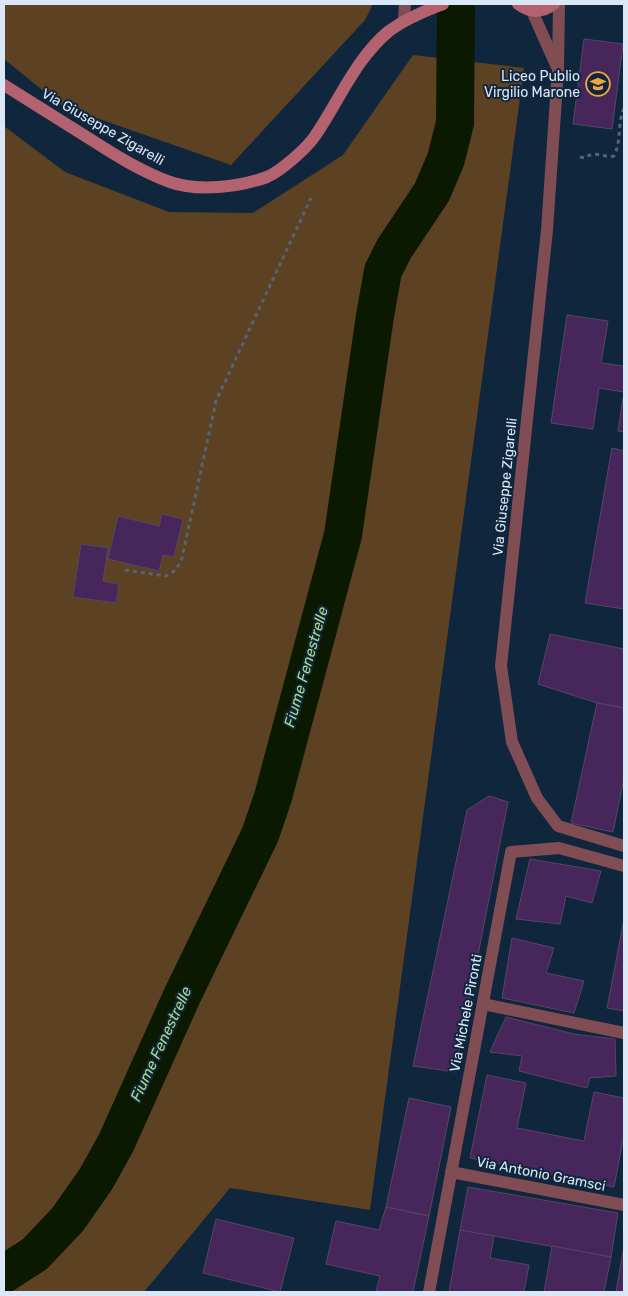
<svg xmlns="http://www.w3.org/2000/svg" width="628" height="1296" font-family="Rubik,sans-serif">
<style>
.green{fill:#5c4222}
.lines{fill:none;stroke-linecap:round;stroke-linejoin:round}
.river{stroke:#0a1900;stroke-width:38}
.building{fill:#47265b;stroke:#574663}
.path{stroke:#52657a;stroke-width:3;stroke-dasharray:4 4;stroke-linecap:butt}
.street{stroke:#814d54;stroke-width:12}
.secondary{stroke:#b4626f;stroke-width:12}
.labels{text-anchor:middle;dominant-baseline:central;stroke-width:4;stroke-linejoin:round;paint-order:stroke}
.poi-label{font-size:14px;fill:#d9e7f7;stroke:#10263d;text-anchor:end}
.street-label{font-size:14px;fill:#d9e7f7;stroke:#10263d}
.water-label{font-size:15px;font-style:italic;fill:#acda82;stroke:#10263d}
</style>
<rect width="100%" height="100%" fill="#10263d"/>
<g class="green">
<path d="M4 4H373L365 20 231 165 62 106 4 59Z"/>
<path d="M413 55 524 68 370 1210 230 1188 144 1292H4V126L65 172 169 212 253 213 343 155Z"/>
</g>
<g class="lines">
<path class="river" d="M4 1274 35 1254 68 1219 96 1179 116 1143 182 996 260 835 273 797 343 535 375 316 383 271 394 249 432 192 446 159 455 123 456 4"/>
</g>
<g class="building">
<path d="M584 39 623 44 612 129 573 124Z"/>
<path d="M567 315 608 321 601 363 624 366V432L618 431 624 392 599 388 593 429 551 423Z"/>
<path d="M612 448 624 451V609L585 603Z"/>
<path d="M162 514 183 519 174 557 163 555 159 571 108 559 118 516 159 526Z"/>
<path d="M81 544 108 548 103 581 119 584 116 603 73 597Z"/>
<path d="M550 634 624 649V708L597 703 538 684Z"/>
<path d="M597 703 624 708V778L613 832 571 823Z"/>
<path d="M489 796 508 802 455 1072 413 1066 467 810Z"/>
<path d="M530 859 601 871 592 903 566 896 560 924 516 919Z"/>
<path d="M624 919V1011L607 1008Z"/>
<path d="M512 938 554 948 546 973 584 981 574 1013 502 998Z"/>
<path d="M506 1017 574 1034 615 1039 616 1076 590 1078 587 1088 519 1071 522 1056 490 1052Z"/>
<path d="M487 1075 526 1083 517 1128 584 1141 594 1092 624 1098V1135L614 1187 470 1158Z"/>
<path d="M409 1098 451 1107 429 1216 386 1207Z"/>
<path d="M468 1187 618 1213 611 1257 460 1230Z"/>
<path d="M386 1207 429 1216 413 1292H376L380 1276 326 1264 336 1221 379 1230Z"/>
<path d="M216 1219 294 1238 280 1292 203 1273Z"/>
<path d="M460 1230 494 1236 490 1258 529 1265 524 1292H449Z"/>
<path d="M552 1246 611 1257 604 1292H544Z"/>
<path d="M624 1246V1292H616Z"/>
</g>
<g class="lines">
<g class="path">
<path d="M580 157 585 158C595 150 603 158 614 156 622 139 617 124 624 108"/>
<path d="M125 570 166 576 176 570 182 558 216 401 311 198"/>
</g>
<g class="street">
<path d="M559 4 558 69 547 230 501 666 512 742 537 798 558 826 624 846"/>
<path d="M532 11 556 65"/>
<path d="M404 21 405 4"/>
<path d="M483 1004 624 1033"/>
<path d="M451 1172 624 1205"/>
<path d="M429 1292 511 852 559 848 624 866"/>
</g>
<g class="secondary">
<path d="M518 4C530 13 542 13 554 4"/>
<path d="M4 85C33 103 61 121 90 139 115 155 142 172 170 182 197 192 240 187 267 177 281 171 307 148 315 136 339 101 356 58 389 31 405 19 424 11 443 4"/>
</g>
</g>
<defs>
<g id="school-ring" transform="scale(1.25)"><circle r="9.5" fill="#10263d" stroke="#f0a63f" stroke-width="1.5"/><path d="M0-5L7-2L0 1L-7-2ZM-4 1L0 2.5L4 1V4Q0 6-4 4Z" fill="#f0a63f"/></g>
</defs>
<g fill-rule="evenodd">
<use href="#school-ring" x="598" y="84"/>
</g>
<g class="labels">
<g class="poi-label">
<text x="580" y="76">Liceo Publio<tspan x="580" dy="16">Virgilio Marone</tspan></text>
</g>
<g class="street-label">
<text transform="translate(103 127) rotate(30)">Via Giuseppe Zigarelli</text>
<text transform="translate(505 487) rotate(-84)">Via Giuseppe Zigarelli</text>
<text transform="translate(466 1013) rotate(-79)">Via Michele Pironti</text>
<text transform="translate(541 1174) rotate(11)">Via Antonio Gramsci</text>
</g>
<g class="water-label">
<text transform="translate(306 667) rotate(-74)">Fiume Fenestrelle</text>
<text transform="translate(161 1044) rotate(-65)">Fiume Fenestrelle</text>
</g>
</g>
<rect width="628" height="1296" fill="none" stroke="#d9e7f7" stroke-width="10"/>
</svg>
